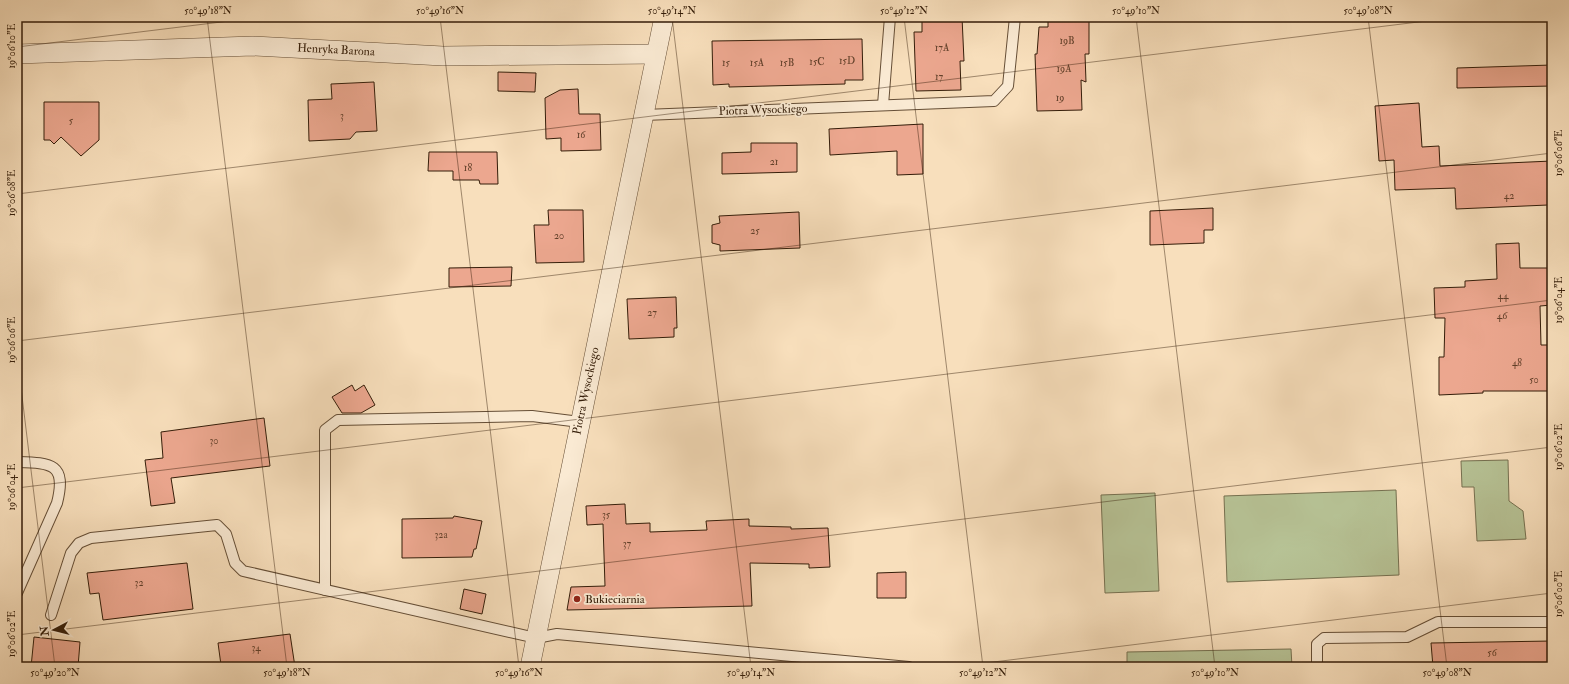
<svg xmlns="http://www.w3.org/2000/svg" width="1569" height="684" font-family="'IM FELL Double Pica',serif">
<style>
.green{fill:#b7c396;stroke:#767050}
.building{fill:#eca78f;stroke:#341d09}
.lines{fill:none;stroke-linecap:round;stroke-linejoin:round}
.lane-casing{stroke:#654e36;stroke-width:12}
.street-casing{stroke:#654e36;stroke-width:20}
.lane{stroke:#faead3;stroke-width:10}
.street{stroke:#faead3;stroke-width:19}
.ticks{fill:none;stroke:#341d09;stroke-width:1;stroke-opacity:0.45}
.poi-dot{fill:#8f2418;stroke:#faead3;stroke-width:1.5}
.labels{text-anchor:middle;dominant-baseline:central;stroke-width:3.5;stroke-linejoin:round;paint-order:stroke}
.number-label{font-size:10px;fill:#62402a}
.street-label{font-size:12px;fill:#341d09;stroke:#faead3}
.poi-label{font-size:12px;fill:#341d09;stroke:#faead3;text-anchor:start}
.neatline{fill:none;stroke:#341d09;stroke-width:1.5}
.ticks-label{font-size:10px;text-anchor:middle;fill:#341d09}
</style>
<rect width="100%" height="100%" fill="#f8dfbc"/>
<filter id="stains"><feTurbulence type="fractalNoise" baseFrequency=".005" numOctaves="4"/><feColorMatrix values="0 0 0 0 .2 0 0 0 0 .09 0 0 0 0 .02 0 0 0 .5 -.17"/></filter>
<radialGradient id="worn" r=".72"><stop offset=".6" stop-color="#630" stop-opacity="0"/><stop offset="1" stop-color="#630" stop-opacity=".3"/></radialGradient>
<g class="green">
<path d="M1508 460 1509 501 1523 511 1526 539 1477 541 1474 487H1462L1461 461Z"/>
<path d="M1396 490 1399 575 1227 582 1224 496Z"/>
<path d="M1155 493 1159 591 1105 593 1101 495Z"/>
<path d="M1291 649 1292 667H1127V652Z"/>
</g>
<g class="building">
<path d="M924 17H962L964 61H960L961 90 916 91 914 32H922V21H924Z"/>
<path d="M1048 17H1089V54H1085L1086 82 1081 80 1082 110 1037 111 1035 54H1037L1039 27H1048Z"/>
<path d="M862 39 863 80H845V84L729 87V84L713 85 712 41Z"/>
<path d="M1552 65V86L1457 88V68Z"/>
<path d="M498 72 536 73 535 92 498 91Z"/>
<path d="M374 82 377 131 356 132 350 139 309 141 308 100 332 99 331 84Z"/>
<path d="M578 89 579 114H600L601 150 561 151V138L546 139 545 98 560 90Z"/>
<path d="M44 102H99V140L81 156 61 137 54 144 50 140H44Z"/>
<path d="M1419 103 1422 147 1439 146 1440 166 1552 161V184H1548V205L1456 209 1455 188 1395 190 1394 160 1379 161 1375 106Z"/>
<path d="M923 124V174L897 175V151L830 155 829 129Z"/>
<path d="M751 143H797V172L722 174V153L751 152Z"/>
<path d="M429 152H497L498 184H480L479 180H453V171H428Z"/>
<path d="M1213 208V230H1204V243L1150 245V211Z"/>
<path d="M548 210H583L584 262 536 263 534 225H549Z"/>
<path d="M799 212 800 248 720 251V245L712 243V225L720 223 719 216Z"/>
<path d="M1519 243 1520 268H1552V305L1540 306 1541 345H1552V391H1483V393L1439 395V357H1444L1445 318H1435L1434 288 1465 287V281L1497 279 1496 244Z"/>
<path d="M512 267 511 286 449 287V268Z"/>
<path d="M676 297 677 328H674V337L629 339 627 299Z"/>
<path d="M352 385 355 391 364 385 375 405 361 413H342L332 397Z"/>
<path d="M264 418 270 466 171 478 175 503 151 506 145 460 163 458 161 432Z"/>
<path d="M625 504 626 524 650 523V532L707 530 706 521 749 519V526L791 527V529L828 528 830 567 809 568V564L750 563 752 606 567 610 571 587 605 586 603 524 587 525 586 506Z"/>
<path d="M454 516 482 521 476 549H474L472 557 402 558V519L453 518Z"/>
<path d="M187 563 193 609 103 620 99 593 90 594 87 573Z"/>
<path d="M906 572V598H877V573Z"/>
<path d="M464 589 486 594 482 614 460 609Z"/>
<path d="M290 634 295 667H231L230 664 221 665 218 643Z"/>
<path d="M34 637 80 642 78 667H31Z"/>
<path d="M1552 641V667H1433L1431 643Z"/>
</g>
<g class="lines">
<g class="lane-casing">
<g id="lane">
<path d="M883 105 890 17"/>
<path d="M644 115 994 101 1008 86 1015 17"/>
<path d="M17 462C51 463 67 463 57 503L17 593"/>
<path d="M325 590V430L338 420 532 416 580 422"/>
<path d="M51 615 71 553 79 543 91 538 217 525 226 534 235 563 243 571 536 638 557 634 909 667"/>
<path d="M1317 667V644L1324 638 1407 637 1438 622H1552"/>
</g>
</g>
<g class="street-casing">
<g id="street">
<path d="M17 54 253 46 443 56 656 54"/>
<path d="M530 667 664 17"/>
</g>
</g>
<use href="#lane" class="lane"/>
<use href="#street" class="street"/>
</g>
<path class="ticks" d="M207 17 287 667M440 17 519 667M672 17 751 667M904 17 983 667M1136 17 1215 667M1368 17 1447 667M17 47 262 17M17 194 1459 17M17 341 1552 153M17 355 55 667M17 488 1552 300M17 635 1552 447M953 667 1552 593"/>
<circle class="poi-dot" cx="577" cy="599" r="4"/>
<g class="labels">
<g class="number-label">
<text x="1067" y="41">19B</text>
<text x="942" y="48">17A</text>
<text x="847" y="61">15D</text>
<text x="817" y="62">15C</text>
<text x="726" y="63">15</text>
<text x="757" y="63">15A</text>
<text x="787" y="63">15B</text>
<text x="1064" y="69">19A</text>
<text x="939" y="77">17</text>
<text x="1060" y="98">19</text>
<text x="342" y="116">3</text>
<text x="71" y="121">5</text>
<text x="581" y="135">16</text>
<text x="774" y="162">21</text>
<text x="468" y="168">18</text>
<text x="1509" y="196">42</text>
<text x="755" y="231">25</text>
<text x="559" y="236">20</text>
<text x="1503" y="296">44</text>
<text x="652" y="313">27</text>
<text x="1502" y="316">46</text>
<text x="1517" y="363">48</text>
<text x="1534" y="380">50</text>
<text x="214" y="441">30</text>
<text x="606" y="515">35</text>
<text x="441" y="535">32a</text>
<text x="627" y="544">37</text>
<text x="139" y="583">32</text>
<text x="256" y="648">34</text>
<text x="1492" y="653">56</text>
</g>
<g class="street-label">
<text transform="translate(336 50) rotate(3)">Henryka Barona</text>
<text transform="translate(763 110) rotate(-2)">Piotra Wysockiego</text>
<text transform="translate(586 391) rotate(-78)">Piotra Wysockiego</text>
</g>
<g class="poi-label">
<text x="585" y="599">Bukieciarnia</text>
</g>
</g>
<rect width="1569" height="684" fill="none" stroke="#f8dfbc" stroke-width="44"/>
<g transform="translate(54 630) rotate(263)" stroke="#faead3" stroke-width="3" paint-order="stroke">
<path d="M0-3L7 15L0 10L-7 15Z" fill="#341d09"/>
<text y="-6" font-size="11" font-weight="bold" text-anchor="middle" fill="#341d09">N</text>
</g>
<rect x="22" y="22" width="1525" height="640" class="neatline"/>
<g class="ticks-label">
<text x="208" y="14">50°49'18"N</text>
<text x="440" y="14">50°49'16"N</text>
<text x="672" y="14">50°49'14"N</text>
<text x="904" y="14">50°49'12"N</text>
<text x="1136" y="14">50°49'10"N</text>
<text x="1368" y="14">50°49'08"N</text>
<text transform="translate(11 46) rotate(-90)" y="4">19°06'10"E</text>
<text transform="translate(1558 153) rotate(-90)" y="4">19°06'06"E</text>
<text transform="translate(11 193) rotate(-90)" y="4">19°06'08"E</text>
<text transform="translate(1558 300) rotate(-90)" y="4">19°06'04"E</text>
<text transform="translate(11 340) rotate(-90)" y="4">19°06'06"E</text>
<text transform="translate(1558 447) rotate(-90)" y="4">19°06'02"E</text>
<text transform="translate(11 487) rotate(-90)" y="4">19°06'04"E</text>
<text transform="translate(1558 594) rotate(-90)" y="4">19°06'00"E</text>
<text transform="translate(11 634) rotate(-90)" y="4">19°06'02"E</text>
<text x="55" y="676">50°49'20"N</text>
<text x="287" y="676">50°49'18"N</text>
<text x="519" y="676">50°49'16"N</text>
<text x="751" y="676">50°49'14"N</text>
<text x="983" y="676">50°49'12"N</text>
<text x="1215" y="676">50°49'10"N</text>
<text x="1447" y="676">50°49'08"N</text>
</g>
<rect width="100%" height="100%" filter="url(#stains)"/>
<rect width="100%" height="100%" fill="url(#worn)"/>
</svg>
